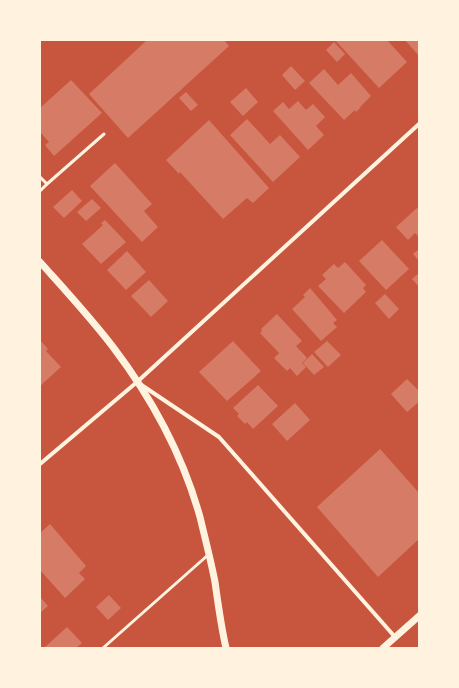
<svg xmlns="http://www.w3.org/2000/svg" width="459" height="688" font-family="'Crimson Pro',serif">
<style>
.building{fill:#d67c66}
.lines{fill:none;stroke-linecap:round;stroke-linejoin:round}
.service{stroke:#fff3e0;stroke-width:3}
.minor{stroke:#fff3e0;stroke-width:4}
.tertiary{stroke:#fff3e0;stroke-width:7}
</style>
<rect width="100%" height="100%" fill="#c8553d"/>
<g class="building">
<path d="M147 40H224L229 46 128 138 89 94Z"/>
<path d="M335 40H387L407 62 379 88Z"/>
<path d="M405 40H419V56Z"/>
<path d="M334 42 345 54 337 62 326 50Z"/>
<path d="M291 66 305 81 295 90 282 75Z"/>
<path d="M324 69 338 85 351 73 371 96 360 107H361L356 112 355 110 344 120 309 83Z"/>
<path d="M71 80 102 113 54 156 45 145 49 142 40 132V108Z"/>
<path d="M246 88 258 102 243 116 230 102Z"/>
<path d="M186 92 198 105 191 111 179 98Z"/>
<path d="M298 101 306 110 313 104 325 117 316 126 324 135 308 150 273 111 283 102 289 109Z"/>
<path d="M247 119 270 144 280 135 300 157 273 182 230 135Z"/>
<path d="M209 120 269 188 253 203 247 198 223 219 180 172 179 174 166 160Z"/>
<path d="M115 163 152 204 144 211 158 227 142 242 90 186Z"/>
<path d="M72 190 82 201 64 218 53 207Z"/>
<path d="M92 199 101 208 86 221 77 212Z"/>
<path d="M417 208 419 210V237L415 233 408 240 396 227Z"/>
<path d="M105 220 126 242 101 264 82 244 103 225 101 223Z"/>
<path d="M382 240 409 269 386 290 359 261Z"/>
<path d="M419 249V261L413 254Z"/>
<path d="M127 251 146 272 126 290 107 270Z"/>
<path d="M345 262 366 285 363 288 366 292 344 313 318 286 326 279 322 275 334 264 338 268Z"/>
<path d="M419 273V287L412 279Z"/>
<path d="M149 280 168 301 151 317 131 296Z"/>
<path d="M310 288 337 320 333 323 337 327 321 341 292 309 305 297 303 295Z"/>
<path d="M385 294 399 309 389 319 375 303Z"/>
<path d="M277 314 302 341 296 346 307 358 302 363 306 367 297 376 290 368 287 371 274 358 279 353 260 333 262 331 261 329Z"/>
<path d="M40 340 48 349 46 351 61 367 40 386Z"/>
<path d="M233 341 261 371 227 401 199 372Z"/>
<path d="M327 341 341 355 328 367 314 352Z"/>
<path d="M312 354 324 367 314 375 303 363Z"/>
<path d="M407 379 419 391V402L407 412 391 394Z"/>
<path d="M258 385 278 406 253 429 247 422 245 424 237 416 239 414 233 408Z"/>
<path d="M295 403 310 420 287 441 272 424Z"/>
<path d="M380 449 419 493V539L378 577 317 507Z"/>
<path d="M50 524 86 566 79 573 85 579 65 598 40 570V533Z"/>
<path d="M109 595 121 608 108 620 96 607Z"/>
<path d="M40 597 48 606 40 613Z"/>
<path d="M67 627 82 643 76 648H44Z"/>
</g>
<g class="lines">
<g class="service">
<path d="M40 177 47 184 40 191"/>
<path d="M47 184 104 134"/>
<path d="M103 648 208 555"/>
</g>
<g class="minor">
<path d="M140 384 219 437 395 637"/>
<path d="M40 464 137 382 419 124"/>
</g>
<g class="tertiary">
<path d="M40 262C65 290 90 317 113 347 151 397 183 456 200 517 205 538 211 561 215 582 218 604 221 626 226 648"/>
<path d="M383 648 419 616"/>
</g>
</g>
<rect width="459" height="688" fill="none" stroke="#fff3e0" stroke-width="82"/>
</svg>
